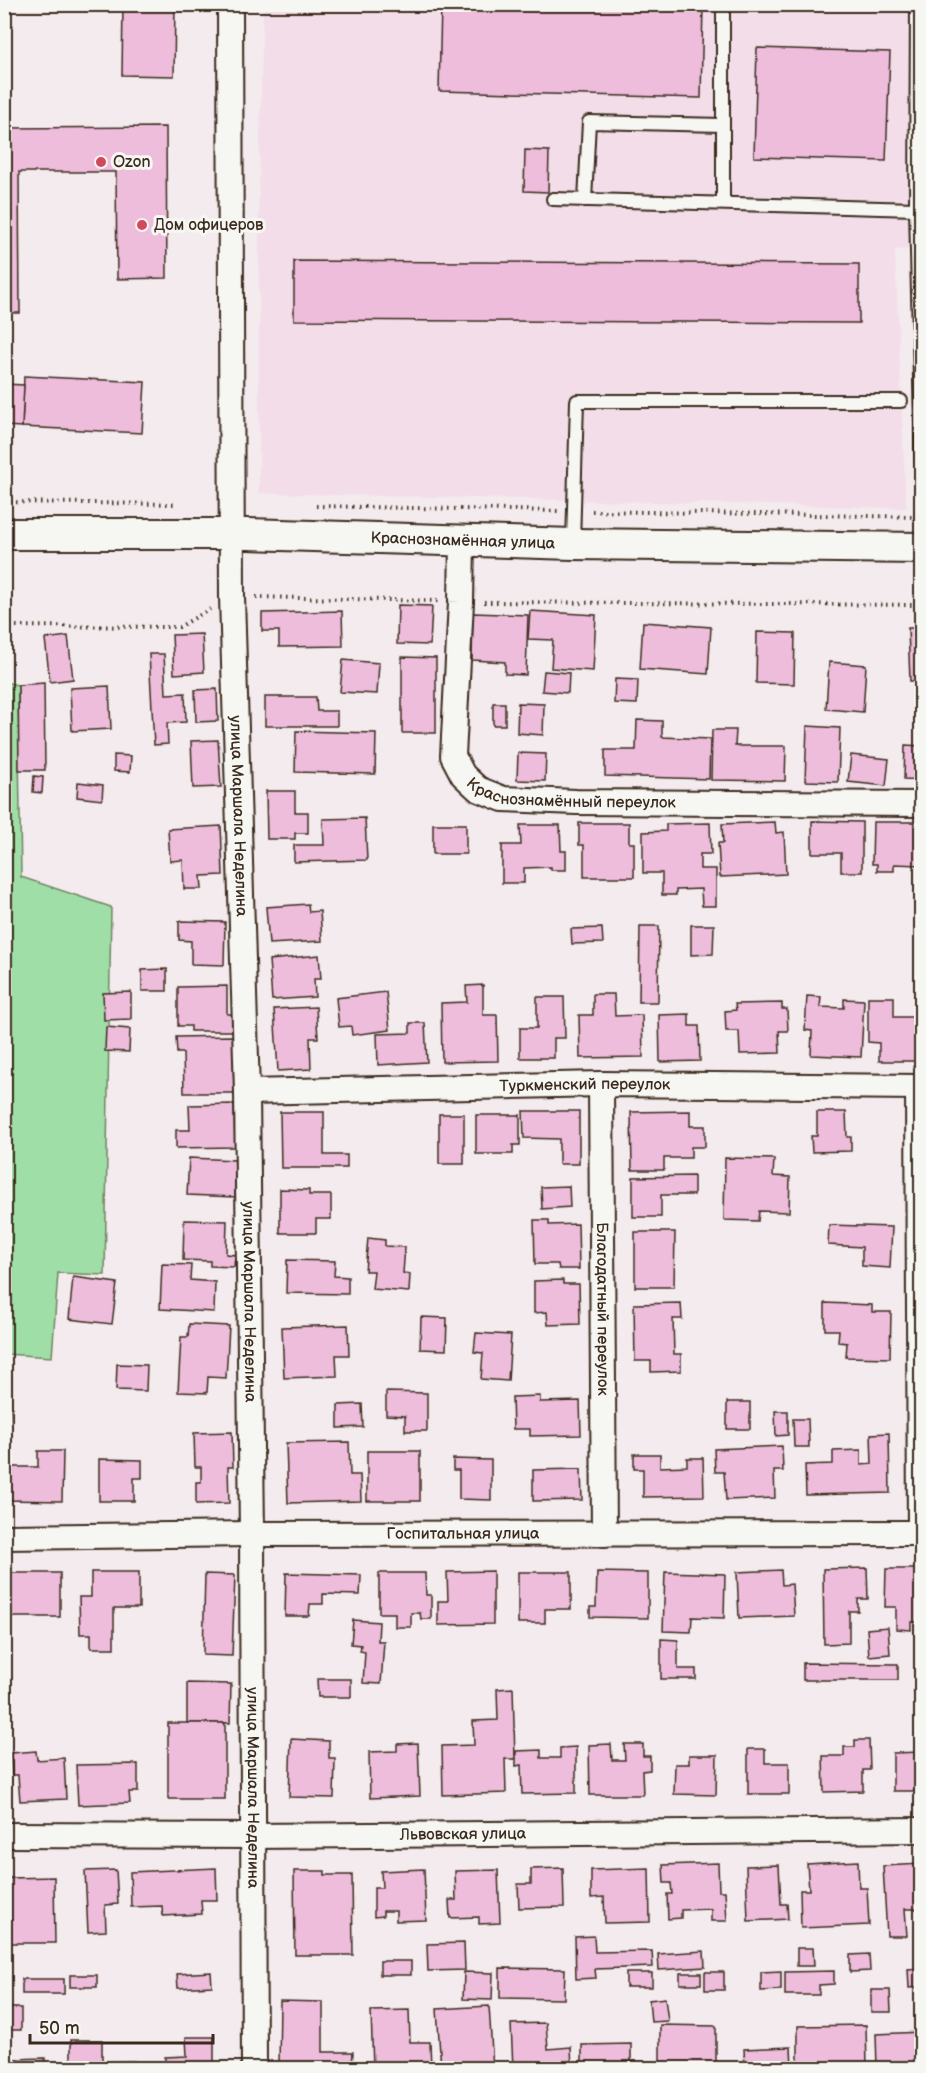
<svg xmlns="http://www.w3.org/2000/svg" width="926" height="2073" font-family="'Balsamiq Sans',sans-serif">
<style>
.built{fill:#f2dde9}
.park{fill:#a0dea7;stroke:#6e8462;stroke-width:1.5}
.building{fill:#eebddc;stroke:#3b2a1e;stroke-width:1.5}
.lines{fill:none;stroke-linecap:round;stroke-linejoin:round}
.service-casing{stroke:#3b2a1e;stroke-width:16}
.minor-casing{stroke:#3b2a1e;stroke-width:28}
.tertiary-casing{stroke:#3b2a1e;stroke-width:34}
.path{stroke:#3b2a1e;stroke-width:4;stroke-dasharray:1.5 4.5;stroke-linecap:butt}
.service{stroke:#f6f6f2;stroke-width:12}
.minor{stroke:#f6f6f2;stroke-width:24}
.tertiary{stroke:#f6f6f2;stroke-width:30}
.poi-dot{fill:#d1495b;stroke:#f6f6f2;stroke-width:2}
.labels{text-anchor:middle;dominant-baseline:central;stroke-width:6;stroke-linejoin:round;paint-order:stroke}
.poi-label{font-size:16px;fill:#3b2a1e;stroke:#f6f6f2;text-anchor:start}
.street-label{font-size:16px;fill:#3b2a1e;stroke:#f6f6f2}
</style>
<rect width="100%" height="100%" fill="#f4ebee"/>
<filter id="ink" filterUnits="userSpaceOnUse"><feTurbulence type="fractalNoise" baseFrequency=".0167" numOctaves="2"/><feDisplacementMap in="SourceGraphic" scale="12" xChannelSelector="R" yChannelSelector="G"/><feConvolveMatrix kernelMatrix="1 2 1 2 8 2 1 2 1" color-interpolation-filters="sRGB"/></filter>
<g filter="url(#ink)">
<path class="built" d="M263 5H921V248L895 250 906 508 259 493V187Z"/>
<path class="park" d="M4 682 18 685 21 877 111 907 105 1275 58 1273 52 1357 5 1354Z"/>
<g class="building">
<path d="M123 4H175L174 76 122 75Z"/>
<path d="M441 4H703L701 98 439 91Z"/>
<path d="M757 48 890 52 886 161 754 157Z"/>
<path d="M166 127 167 278 117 279 116 172H19L20 313H4V128Z"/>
<path d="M525 150 549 151 548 192 524 191Z"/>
<path d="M294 261 859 264V323L294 320Z"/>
<path d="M24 376 145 382 142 433 22 427Z"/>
<path d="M4 384 24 385 22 427 4 426Z"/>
<path d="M398 605 432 606 430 645 397 644Z"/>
<path d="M342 611 343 646 279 647V631H262V613Z"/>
<path d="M530 611 596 615 593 671 551 668 553 640 528 639Z"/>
<path d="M473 613 528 615 526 675 505 674V662L472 660Z"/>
<path d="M643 622 711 627 708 674 640 669Z"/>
<path d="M908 628H922V681H910Z"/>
<path d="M757 632 795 633 794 684 756 683Z"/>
<path d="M202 634 204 672 174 674 172 635Z"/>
<path d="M68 636 73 679 50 682 45 639Z"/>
<path d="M149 654H164L166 694 185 693 186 722 167 723 168 744 154 745Z"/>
<path d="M402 657 436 658V733H402Z"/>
<path d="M343 660 379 663 377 694 340 692Z"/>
<path d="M829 662 866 665 863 712 826 709Z"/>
<path d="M544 671 569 673 568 693 542 691Z"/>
<path d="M615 679 638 680 637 704 614 703Z"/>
<path d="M44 683 45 770H19L18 685Z"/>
<path d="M109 686 111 729 72 731 70 688Z"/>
<path d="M217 689 218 721 196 722 195 690Z"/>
<path d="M265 697H316L317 711H337V726H265Z"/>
<rect x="493" y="703" width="12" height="22"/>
<path d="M518 703 544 704 543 735 517 733Z"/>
<path d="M637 720 662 721V737L710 739 709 779 605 776V750H636Z"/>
<path d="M807 726 840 728 838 782 805 781Z"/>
<path d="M712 730H736L735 746H786L785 781 711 780Z"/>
<path d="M296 731 376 733 375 774 295 772Z"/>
<path d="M218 740 221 787 193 788 191 741Z"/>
<path d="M905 745 922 746V780L904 779Z"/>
<path d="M518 753 546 754 545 781 517 780Z"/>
<path d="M114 755 131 756 130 772 114 771Z"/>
<path d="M851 755 889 759 886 786 848 782Z"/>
<path d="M34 776 43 777 42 793 33 792Z"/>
<path d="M78 782 103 785 102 800 77 797Z"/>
<path d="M266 791H295V812H308V833H295V839H267Z"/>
<path d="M365 818 367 860 294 862V845H324L323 819Z"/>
<path d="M812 821 862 822V872H841V853H812Z"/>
<path d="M775 822 776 833 784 832 786 874 720 877 718 843H723L722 824Z"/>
<path d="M873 822H922L921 865 894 864V871H877V864H872Z"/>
<path d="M579 823H629V843H634V877H584V845H579Z"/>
<path d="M710 823 711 854H700V869H716V906H702L701 889 676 890V895H662V873H643V832L666 831V824Z"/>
<rect x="433" y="824" width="33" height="30"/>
<path d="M520 825H560L561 851H566V870H551V867L524 868V883H502V845H521Z"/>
<path d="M221 826 223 875 201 876 202 889H184L183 860 170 861 168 829Z"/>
<path d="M308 904 309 912 320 911 322 941 269 944 266 907Z"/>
<path d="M179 921 225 922 224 965 191 964V941L179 940Z"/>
<path d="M691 925H714L713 954 691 955Z"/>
<path d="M640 926H659L658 1002H639Z"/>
<path d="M602 928 603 943 572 944 571 929Z"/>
<path d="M319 955 321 979H314L315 997 272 1000 269 960Z"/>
<path d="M167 969V991H142V970Z"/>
<path d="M483 985V1015H497L498 1061 442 1062 441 1003 467 1002 466 986Z"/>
<path d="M227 986V1014H234L235 1031H191V1026H178V987Z"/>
<path d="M131 992V1019L104 1020 103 993Z"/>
<path d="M386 992 390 1030 352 1035 351 1026 339 1027 336 998Z"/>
<path d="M593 994H614L615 1016 642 1015 643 1057 580 1058 579 1015H593Z"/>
<path d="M807 996 821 997 820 1007 844 1008V999L864 1000 861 1057 811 1055 812 1031 805 1030Z"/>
<path d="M537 997H564L565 1038H554V1058H520V1028H537Z"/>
<path d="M868 997H894V1017H922V1037H916V1061H879V1043L868 1042Z"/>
<path d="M782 1003V1009H787L788 1031H779L780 1053 740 1054 739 1031H726L725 1011 736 1010 735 1004Z"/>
<path d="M316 1007 318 1038H310L311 1069 278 1071 274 1009Z"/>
<path d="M689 1014V1026H699L700 1061 660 1062 659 1015Z"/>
<path d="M410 1023H425L427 1062 378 1065 377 1034 410 1033Z"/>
<path d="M106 1027 130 1029 129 1052 105 1051Z"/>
<path d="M233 1036 234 1093H184L183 1053H177L176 1037Z"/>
<path d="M234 1104 235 1147 176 1148V1130H190L189 1105Z"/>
<path d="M523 1111H579V1164H559V1139L524 1138Z"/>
<path d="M690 1111V1126H705V1147H691V1158H664V1170H632L631 1112Z"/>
<path d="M280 1112H324V1155H347V1168H281Z"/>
<path d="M817 1112H846L847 1137H851V1151L812 1152 811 1136H817Z"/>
<rect x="439" y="1114" width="25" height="50"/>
<path d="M476 1115H520V1145H513V1154H476Z"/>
<path d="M189 1158 236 1160 235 1197 187 1195Z"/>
<path d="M725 1158 774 1159 773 1176 790 1177 789 1212 759 1211 758 1221 724 1220Z"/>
<path d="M694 1176V1195H661V1217H633V1177Z"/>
<path d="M569 1186 570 1207 542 1209 541 1187Z"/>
<path d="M280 1189 309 1190V1195H331V1219H316V1233H280Z"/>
<path d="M184 1220 227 1221 226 1254 235 1255 234 1267 210 1266V1261L183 1260Z"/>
<path d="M534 1220H549V1225L578 1224 579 1269H559L558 1264H535Z"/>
<path d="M829 1225 892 1227 890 1268 862 1266V1247L828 1245Z"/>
<path d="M635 1232H675L674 1287H635Z"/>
<path d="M368 1238 385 1240V1246L405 1247 403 1273 410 1274 409 1292 372 1289 374 1271H365Z"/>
<path d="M287 1260 335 1261 334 1276 348 1277V1294L286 1293Z"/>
<path d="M162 1264 191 1265 190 1280 215 1282 214 1312 160 1309Z"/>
<path d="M73 1277 117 1283 112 1324 69 1319Z"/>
<path d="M563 1280V1284H579L580 1324 548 1325 547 1312 534 1313V1281Z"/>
<path d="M681 1303 682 1319H673L674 1354H681V1371L651 1372V1361H635L634 1304Z"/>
<path d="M825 1303 872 1305V1312H891L890 1358 846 1357 847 1343 838 1342 839 1330H825Z"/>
<path d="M421 1317 447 1318 446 1350 420 1349Z"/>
<path d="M189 1324 229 1326 226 1378 208 1377 207 1393 178 1392 181 1337H188Z"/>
<path d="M348 1325 349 1355H336L337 1376 284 1378 282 1327Z"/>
<path d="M476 1333 511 1335 508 1381 481 1379 483 1353 474 1352Z"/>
<path d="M117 1364 147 1365 146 1391 116 1390Z"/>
<path d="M4 1376H11L9 1428H4Z"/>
<path d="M386 1392 427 1393V1431H405V1416L386 1415Z"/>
<path d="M540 1396V1402L580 1401 581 1435 530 1436V1429H513L512 1397Z"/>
<rect x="727" y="1402" width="23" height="27"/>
<path d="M362 1404 363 1427 338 1428V1405Z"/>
<path d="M775 1411H788V1435L776 1436Z"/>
<path d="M793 1419H808L809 1447H794Z"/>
<path d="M232 1432 233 1467H228L229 1503 196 1504V1482H201V1467H195L194 1433Z"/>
<path d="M889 1433 890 1493 806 1495 805 1465 833 1464V1451L861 1450V1465L872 1464 871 1434Z"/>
<path d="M349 1442 350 1475H360L361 1501 288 1503 286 1443Z"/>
<path d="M782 1446 783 1471H774L775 1498 726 1500 724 1472H715L714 1449Z"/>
<path d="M38 1451H63L62 1501 4 1500V1454H13V1467H38Z"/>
<rect x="367" y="1451" width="53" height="50"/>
<path d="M634 1454H660V1467L687 1466V1458H703L704 1496 643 1497V1469H634Z"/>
<path d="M99 1459 142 1460V1478H134V1501H99Z"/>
<path d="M453 1459 491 1460V1500L459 1499V1470H453Z"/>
<path d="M581 1469 582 1500 533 1501V1470Z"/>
<path d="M867 1568 868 1599H858V1611H849V1643L824 1644 823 1569Z"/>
<path d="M886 1569H922V1622H911V1630L896 1629V1607H885Z"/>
<path d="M781 1570 782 1585 792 1584 794 1616 739 1618 737 1572Z"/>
<path d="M493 1571V1624L438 1625V1601H448L447 1572Z"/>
<path d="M91 1572H139V1608H114V1648H91V1634H80L79 1597H91Z"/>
<path d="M518 1572H571V1609H545V1623H518Z"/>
<path d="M597 1572 648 1573V1618L590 1617V1607H596Z"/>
<path d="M665 1572 725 1574 724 1618 692 1617 691 1632 663 1631Z"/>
<rect x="4" y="1573" width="56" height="44"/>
<path d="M286 1573 361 1575 360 1595 323 1594V1604H310L309 1616H285Z"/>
<path d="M379 1573H425L426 1595H431V1619H421L420 1613H411V1627H395V1613H379Z"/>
<path d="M205 1574 235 1575 232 1656 203 1655Z"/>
<path d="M353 1620 379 1622 378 1641H384L381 1684 363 1683 365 1652 360 1651 361 1645 351 1644Z"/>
<path d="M888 1627 890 1654 869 1656 867 1629Z"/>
<path d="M661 1639 678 1640V1669H696V1679H661Z"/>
<path d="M803 1663 898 1664V1680H803Z"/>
<path d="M317 1679H351V1697H318Z"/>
<rect x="914" y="1679" width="8" height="14"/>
<path d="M187 1683 231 1684 230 1723H187Z"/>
<path d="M513 1688 515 1759H505L506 1793 443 1795 442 1746 474 1745 473 1721 498 1720 497 1689Z"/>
<rect x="168" y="1723" width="57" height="76"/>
<path d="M291 1739 329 1741V1758H335L334 1798 289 1797Z"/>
<path d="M855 1740H869L870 1770H863V1791L824 1792 823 1756H844V1747H855Z"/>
<path d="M418 1743 420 1796 370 1798 369 1752 397 1751V1744Z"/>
<path d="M611 1744 612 1760H625L624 1744H643V1756H650V1770L642 1771 643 1795H590L589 1745Z"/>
<path d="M576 1747V1793L522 1794 521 1765 516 1766V1751L541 1750V1758H560V1748Z"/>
<path d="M748 1749H765V1763H789V1794H748Z"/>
<path d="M36 1751 37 1760 64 1758 66 1799 20 1801 18 1775H12L11 1753Z"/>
<path d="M922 1752V1791H893V1753Z"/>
<path d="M689 1755H717L716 1795 674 1794 675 1764H689Z"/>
<path d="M138 1764V1792H129L130 1803 78 1805 76 1765Z"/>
<path d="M858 1861 859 1888H867L869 1925 801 1928 800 1890H809L807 1864Z"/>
<path d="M718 1863 719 1891H725L727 1921H711V1909L681 1910V1918L668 1919 667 1894H672L671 1883H664L663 1865Z"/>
<path d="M922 1864V1923H919L918 1909H905L907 1936H887L883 1866Z"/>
<path d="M779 1865 781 1904H787L788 1919 748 1921 746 1866Z"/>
<path d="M216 1868 217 1900H201L202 1914 163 1916 162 1906 131 1907 130 1872Z"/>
<path d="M563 1868 564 1907 519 1908 518 1884H531V1869Z"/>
<path d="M649 1868 650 1922 605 1923 604 1897 591 1898V1870Z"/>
<path d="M424 1869 426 1920 396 1921V1911H383V1916L374 1917V1888H382L381 1871Z"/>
<path d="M116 1870 118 1904 105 1905 106 1931 88 1932 85 1871Z"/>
<path d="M498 1870 500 1923 479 1924V1917L450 1918 449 1900H456L455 1871Z"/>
<path d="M294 1871H325V1875H352L353 1955H295Z"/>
<path d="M54 1877 55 1943H9V1878Z"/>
<path d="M594 1936 595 1952 652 1951 653 1967 595 1969 596 1978 576 1979 575 1937Z"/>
<path d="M464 1943 465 1970 428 1971 427 1944Z"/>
<path d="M797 1948H813L814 1966H797Z"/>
<path d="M704 1951 705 1967 659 1970 658 1954Z"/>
<path d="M869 1954 870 1971 850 1972V1955Z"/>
<rect x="380" y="1961" width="31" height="14"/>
<path d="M500 1968 565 1969 564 1999 500 1998Z"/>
<path d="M922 1968V1987L909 1988 908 1969Z"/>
<path d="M781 1971V1990L761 1991V1972Z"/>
<path d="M834 1971V1984L819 1985V1995H785V1972Z"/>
<path d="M211 1972 212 1986 178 1988 177 1974Z"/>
<path d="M464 1972 493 1973 492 2000 463 1999Z"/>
<rect x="705" y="1972" width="19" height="18"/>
<rect x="626" y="1973" width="26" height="14"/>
<rect x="680" y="1973" width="21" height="11"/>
<rect x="70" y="1975" width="27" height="12"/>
<rect x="22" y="1979" width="42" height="15"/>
<path d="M871 1990H890L891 2012H871Z"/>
<path d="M665 1998 668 2021 651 2022 649 2000Z"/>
<path d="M280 2001 323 2002V2052H353L352 2068H279Z"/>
<path d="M489 2006 493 2068H441L437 2009Z"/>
<rect x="4" y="2008" width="17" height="22"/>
<path d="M409 2010 410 2042H430L431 2068H373L371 2011Z"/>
<path d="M546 2023 548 2049 571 2047 572 2068H513L511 2024Z"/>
<path d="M660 2025 716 2026V2068H660Z"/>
<path d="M866 2025 867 2068H798V2026Z"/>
<path d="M922 2032V2068H877L876 2034Z"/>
<path d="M186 2037H214V2068H165V2057L187 2056Z"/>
<path d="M71 2040H102V2062L134 2061V2068H71Z"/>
<path d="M631 2044V2068H582V2045Z"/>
<path d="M791 2047 792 2068H745L744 2049Z"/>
<path d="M45 2058V2068H13V2059Z"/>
</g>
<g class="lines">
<g class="service-casing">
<g id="service">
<path d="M917 4 916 209 922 464"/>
<path d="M553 199 916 209"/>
<path d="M585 200 589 122 723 125"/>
<path d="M723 203V4"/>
<path d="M573 544 577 401H901"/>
</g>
</g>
<g class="minor-casing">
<g id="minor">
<path id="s1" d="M230 4 232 597 247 1092 252 1534 254 2068"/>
<path id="s2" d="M462 541 461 602 453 756 463 775 478 789 503 799 576 802 922 804"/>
<path id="s3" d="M601 1084 604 1534"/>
<path d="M918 1087 920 1533"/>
<path id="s4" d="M247 1092 601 1084 922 1087"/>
<path id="s5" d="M4 1537 252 1534 922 1533"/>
<path id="s6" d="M4 1835 252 1836 922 1830"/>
</g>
</g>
<g class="tertiary-casing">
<g id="tertiary">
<path id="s7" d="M4 534H248L573 544 922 548"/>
</g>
</g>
<g class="path">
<path d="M4 502 174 504"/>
<path d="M316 506 558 511"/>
<path d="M592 511 922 517"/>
<path d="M256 597 438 601"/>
<path d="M484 602 922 605"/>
<path d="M4 626 179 627 210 609"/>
</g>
<use href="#service" class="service"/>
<use href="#minor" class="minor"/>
<use href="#tertiary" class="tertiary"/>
</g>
</g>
<g class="poi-dot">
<circle cx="101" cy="162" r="6"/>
<circle cx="142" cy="225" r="6"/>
</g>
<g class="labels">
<g class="poi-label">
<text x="113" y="162">Ozon</text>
<text x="154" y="225">Дом офицеров</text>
</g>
<g class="street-label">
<text stroke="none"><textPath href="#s7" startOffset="459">Краснознамённая улица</textPath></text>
<text stroke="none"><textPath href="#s2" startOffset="351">Краснознамённый переулок</textPath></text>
<text stroke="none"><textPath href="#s1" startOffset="812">улица Маршала Неделина</textPath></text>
<text stroke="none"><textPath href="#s4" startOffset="338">Туркменский переулок</textPath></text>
<text stroke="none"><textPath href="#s1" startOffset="1298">улица Маршала Неделина</textPath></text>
<text stroke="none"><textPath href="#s3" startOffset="225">Благодатный переулок</textPath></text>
<text stroke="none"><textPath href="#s5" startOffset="459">Госпитальная улица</textPath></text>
<text stroke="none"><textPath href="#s1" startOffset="1784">улица Маршала Неделина</textPath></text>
<text stroke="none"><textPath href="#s6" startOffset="459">Львовская улица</textPath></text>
</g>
</g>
<rect width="926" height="2073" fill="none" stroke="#f6f6f2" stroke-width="24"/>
<rect x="12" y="12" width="902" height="2049" fill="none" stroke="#3b2a1e" stroke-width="2" filter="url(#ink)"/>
<path d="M30 2034v9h183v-9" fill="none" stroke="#3b2a1e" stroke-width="3"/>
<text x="39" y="2034" font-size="18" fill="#3b2a1e" stroke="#f6f6f2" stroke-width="4.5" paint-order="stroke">50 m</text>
</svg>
